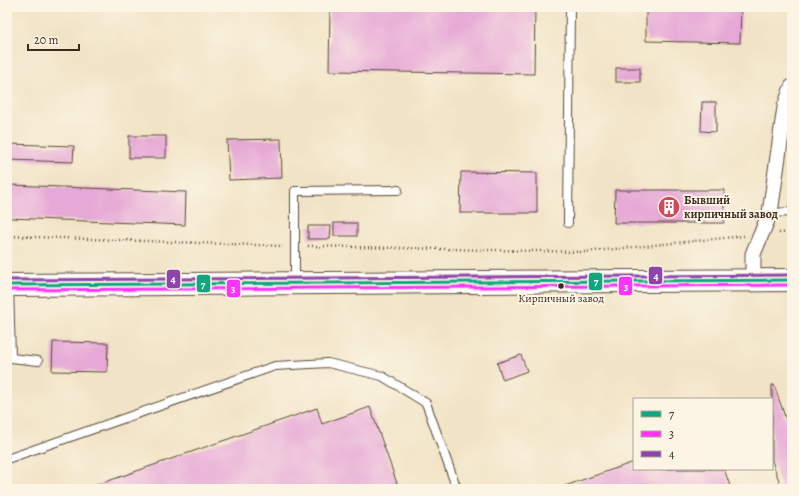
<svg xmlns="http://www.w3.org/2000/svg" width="799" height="496" font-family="Alegreya,serif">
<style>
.building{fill:#e6a8d6}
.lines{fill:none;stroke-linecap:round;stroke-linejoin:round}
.service-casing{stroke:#564637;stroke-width:10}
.minor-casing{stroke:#564637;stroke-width:17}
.primary-casing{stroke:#564637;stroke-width:24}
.path{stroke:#564637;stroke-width:2.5;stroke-dasharray:1 3;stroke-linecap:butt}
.service{stroke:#fff;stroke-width:8}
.minor{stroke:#fff;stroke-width:15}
.primary{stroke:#fff;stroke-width:22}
.bus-1-casing{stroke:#fcf5e5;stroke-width:6}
.bus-2-casing{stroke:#fcf5e5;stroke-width:6}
.bus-3-casing{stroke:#fcf5e5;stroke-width:6}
.bus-1{stroke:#0fa680;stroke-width:3}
.bus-2{stroke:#f3f;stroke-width:3}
.bus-3{stroke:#8e44ad;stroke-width:3}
.bus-dot{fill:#3b2a1e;stroke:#fcf5e5;stroke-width:1.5}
.labels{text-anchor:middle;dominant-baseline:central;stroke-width:4;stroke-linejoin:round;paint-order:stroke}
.bus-label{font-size:11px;fill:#3b2a1e;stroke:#fcf5e5}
.poi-label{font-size:12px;font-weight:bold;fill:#3b2a1e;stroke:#fcf5e5;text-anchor:start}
.line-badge{stroke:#fcf5e5;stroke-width:1.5}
.badge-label{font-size:11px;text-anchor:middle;font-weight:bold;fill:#fff}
</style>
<rect width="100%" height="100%" fill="#fcf5e5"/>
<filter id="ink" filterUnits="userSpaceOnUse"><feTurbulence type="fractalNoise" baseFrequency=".025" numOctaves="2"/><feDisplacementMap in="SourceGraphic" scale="8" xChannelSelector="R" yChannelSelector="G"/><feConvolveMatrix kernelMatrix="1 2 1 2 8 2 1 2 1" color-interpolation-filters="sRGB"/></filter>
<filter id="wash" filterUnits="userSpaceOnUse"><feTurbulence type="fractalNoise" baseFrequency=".012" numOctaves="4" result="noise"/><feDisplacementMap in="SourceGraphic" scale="16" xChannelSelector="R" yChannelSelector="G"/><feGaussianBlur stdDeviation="0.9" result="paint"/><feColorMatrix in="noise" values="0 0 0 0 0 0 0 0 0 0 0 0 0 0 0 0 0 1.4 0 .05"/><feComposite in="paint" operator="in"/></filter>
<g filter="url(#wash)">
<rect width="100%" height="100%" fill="#f1e3c5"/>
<g id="blocks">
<g class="building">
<path d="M330 7H535L534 74 329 71Z"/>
<path d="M646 7H741L740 43 646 41Z"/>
<rect x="616" y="68" width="24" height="14"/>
<path d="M702 102H716V132L701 131Z"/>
<rect x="129" y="136" width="37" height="22"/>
<path d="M281 139 282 178 229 180 227 140Z"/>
<path d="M7 144 74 146 73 162 7 160Z"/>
<path d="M461 172 537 173V213H460Z"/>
<path d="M11 185 186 192 185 225 10 218Z"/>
<path d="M615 190H724V223H614Z"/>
<rect x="334" y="223" width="23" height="13"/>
<path d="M308 226H331L330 239H308Z"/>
<path d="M53 342 108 343 107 372 52 371Z"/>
<path d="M521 355 527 371 503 380 497 363Z"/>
<path d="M772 385H774L792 437V489H782L772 461Z"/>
<path d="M370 407 399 489H92L91 487 317 408 322 424Z"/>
<path d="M634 462V469H724L731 489H562V487Z"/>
</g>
</g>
</g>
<g filter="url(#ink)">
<use href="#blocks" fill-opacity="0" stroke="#564637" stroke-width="1"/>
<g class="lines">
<g class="service-casing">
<g id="service">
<path d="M770 213 792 212"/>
<path d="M568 223 570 7"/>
<path d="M295 283V191L398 190"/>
<path d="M9 286 11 358 38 361"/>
<path d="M7 459 275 366 328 363 382 376 426 403 457 489"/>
</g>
</g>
<g class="minor-casing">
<path id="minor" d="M753 280V254L770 213 785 107 792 87"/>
</g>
<g class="primary-casing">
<path id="primary" d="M7 285 792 280"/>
</g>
<g class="path">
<path d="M779 233 792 232"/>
<path d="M7 236 283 246"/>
<path d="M308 246 584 252 744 236"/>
</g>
<use href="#service" class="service"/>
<use href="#minor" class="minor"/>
<use href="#primary" class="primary"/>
<g class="bus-1-casing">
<path id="bus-1" d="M7 285 792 280"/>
</g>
<g class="bus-2-casing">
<path id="bus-2" d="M7 290 792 285"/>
</g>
<g class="bus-3-casing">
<path id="bus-3" d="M7 280 792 275"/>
</g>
<use href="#bus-1" class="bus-1"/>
<use href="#bus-2" class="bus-2"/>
<use href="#bus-3" class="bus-3"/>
</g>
</g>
<defs>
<g id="building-disc" transform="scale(1.15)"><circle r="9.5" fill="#d1495b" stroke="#fcf5e5"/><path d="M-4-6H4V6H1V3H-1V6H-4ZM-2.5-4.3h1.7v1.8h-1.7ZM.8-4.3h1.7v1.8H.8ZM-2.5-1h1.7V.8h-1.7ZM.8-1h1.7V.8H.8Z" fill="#fff"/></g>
</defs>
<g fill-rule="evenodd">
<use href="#building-disc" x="669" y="207"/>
</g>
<circle class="bus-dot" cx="561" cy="286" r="3.5"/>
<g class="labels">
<g class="bus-label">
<text x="561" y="298">Кирпичный завод</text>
</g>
<g class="poi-label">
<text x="684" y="200">Бывший<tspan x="684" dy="14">кирпичный завод</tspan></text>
</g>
</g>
<g class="line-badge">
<rect x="648" y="266" width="15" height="19" rx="4" fill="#8e44ad"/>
<rect x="166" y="269" width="15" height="20" rx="4" fill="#8e44ad"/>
<rect x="588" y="272" width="15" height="19" rx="4" fill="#0fa680"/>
<rect x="196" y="274" width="15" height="19" rx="4" fill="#0fa680"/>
<rect x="618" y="276" width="15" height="20" rx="4" fill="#f3f"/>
<rect x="226" y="279" width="15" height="19" rx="4" fill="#f3f"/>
</g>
<g class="badge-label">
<text x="656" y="280">4</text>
<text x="173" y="283">4</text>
<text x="596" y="285">7</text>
<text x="203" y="288">7</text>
<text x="626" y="290">3</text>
<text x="233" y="292">3</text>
</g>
<rect width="799" height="496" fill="none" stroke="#fcf5e5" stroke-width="24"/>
<rect x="633" y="398" width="140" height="72" fill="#fcf5e5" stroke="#afa495"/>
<rect x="641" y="411" width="20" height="6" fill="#0fa680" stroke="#afa495"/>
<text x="669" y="418" font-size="12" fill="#3b2a1e">7</text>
<rect x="641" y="431" width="20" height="6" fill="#ff33ff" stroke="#afa495"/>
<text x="669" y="438" font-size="12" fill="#3b2a1e">3</text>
<rect x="641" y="451" width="20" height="6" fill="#8e44ad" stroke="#afa495"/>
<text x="669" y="458" font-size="12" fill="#3b2a1e">4</text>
<path d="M28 44v6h51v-6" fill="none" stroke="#3b2a1e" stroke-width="2"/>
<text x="34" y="44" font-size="12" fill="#3b2a1e" stroke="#fcf5e5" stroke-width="3" paint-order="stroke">20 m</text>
</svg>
